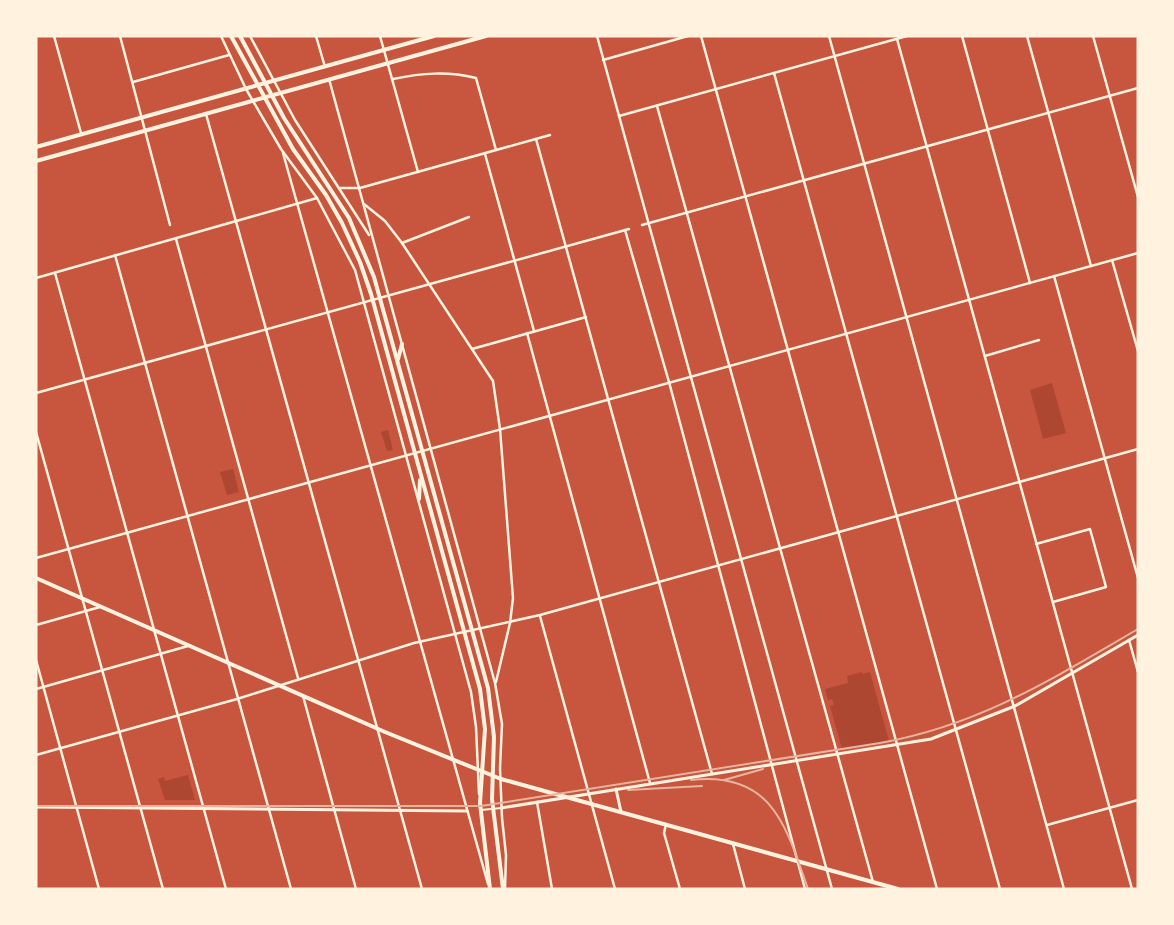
<svg xmlns="http://www.w3.org/2000/svg" width="1174" height="925" font-family="Ubuntu,sans-serif">
<style>
.green{fill:#ae4732}
.lines{fill:none;stroke-linecap:round;stroke-linejoin:round}
.pedestrian{stroke:#fff3e0;stroke-width:2}
.minor{stroke:#fff3e0;stroke-width:2.5}
.tertiary{stroke:#fff3e0;stroke-width:3}
.primary{stroke:#fff3e0;stroke-width:4}
.rail{stroke:#e9b49f;stroke-width:2}
</style>
<rect width="100%" height="100%" fill="#c8553d"/>
<g class="green">
<path d="M1052 383 1066 433 1043 439 1030 390Z"/>
<path d="M388 430 393 450 387 451 381 432Z"/>
<path d="M233 469 239 492 227 495 220 472Z"/>
<path d="M862 672V674L870 672 889 741 842 749 830 706 834 705 832 699 828 700 825 689 848 683 847 676Z"/>
<path d="M188 775 195 800H165L158 779 164 777 165 781Z"/>
</g>
<g class="lines">
<path class="pedestrian" d="M481 810 501 808"/>
<g class="minor">
<path d="M54 36 81 133"/>
<path d="M120 36 170 225"/>
<path d="M221 36 246 89 281 149 317 198 355 270 471 692 476 727 479 794"/>
<path d="M250 36 295 120 369 235"/>
<path d="M316 36 325 67"/>
<path d="M380 36 418 172"/>
<path d="M597 36 832 889"/>
<path d="M701 36 937 889"/>
<path d="M829 36 1064 889"/>
<path d="M962 36 1030 283"/>
<path d="M1027 36 1091 266"/>
<path d="M1093 36 1138 197"/>
<path d="M897 39 1132 889"/>
<path d="M603 60 688 36"/>
<path d="M774 73 1000 889"/>
<path d="M329 79 495 683 502 724 500 768 502 818 506 855 505 889"/>
<path d="M393 79C422 73 447 71 476 78L496 150"/>
<path d="M133 82 229 55"/>
<path d="M657 106 873 882"/>
<path d="M206 114 422 889"/>
<path d="M619 116 907 36"/>
<path d="M536 139 712 774"/>
<path d="M283 153 488 884"/>
<path d="M485 154 534 331"/>
<path d="M340 188H360L550 135"/>
<path d="M364 204 385 221 402 243 493 381 500 429 513 598 510 623 496 682"/>
<path d="M642 225 1138 88"/>
<path d="M625 230 669 382 805 889"/>
<path d="M176 239 298 678"/>
<path d="M402 243 469 217"/>
<path d="M115 255 291 889"/>
<path d="M1112 260 1138 351"/>
<path d="M55 273 226 889"/>
<path d="M1054 276 1138 578"/>
<path d="M36 278 317 198"/>
<path d="M527 333 650 783"/>
<path d="M472 349 586 317"/>
<path d="M985 356 1039 340"/>
<path d="M36 393 629 229"/>
<path d="M36 432 163 889"/>
<path d="M1036 544 1090 529 1106 587 1053 602"/>
<path d="M36 558 1138 253"/>
<path d="M540 616 615 889"/>
<path d="M36 625 100 607"/>
<path d="M1129 640 1138 672"/>
<path d="M36 660 99 889"/>
<path d="M36 689 188 646"/>
<path d="M303 696 356 889"/>
<path d="M36 755 237 699 414 643 540 615 1138 449"/>
<path d="M537 802 552 889"/>
<path d="M666 824 664 833 680 889"/>
<path d="M1047 825 1138 800"/>
<path d="M733 844 745 889"/>
</g>
<g class="tertiary">
<path d="M616 789 621 812"/>
<path d="M36 807 466 811"/>
<path d="M501 808 931 739 1015 706 1138 635"/>
</g>
<g class="primary">
<path d="M231 36 293 149 326 195 342 223 360 262 371 294 480 689 485 729 480 803 490 889"/>
<path d="M240 36 284 118 349 218 374 277 488 688 494 737 492 799 503 889"/>
<path d="M36 147 434 36"/>
<path d="M36 161 486 36"/>
<path d="M398 359 402 344"/>
<path d="M419 499 420 480"/>
<path d="M36 578 385 732 501 779 898 889"/>
</g>
<g class="rail">
<path d="M691 780C772 771 786 826 808 889"/>
<path d="M724 780 763 769"/>
<path d="M628 790 702 786"/>
<path d="M36 806H481L880 743C980 725 1052 679 1138 629"/>
</g>
</g>
<rect width="1174" height="925" fill="none" stroke="#fff3e0" stroke-width="75"/>
</svg>
